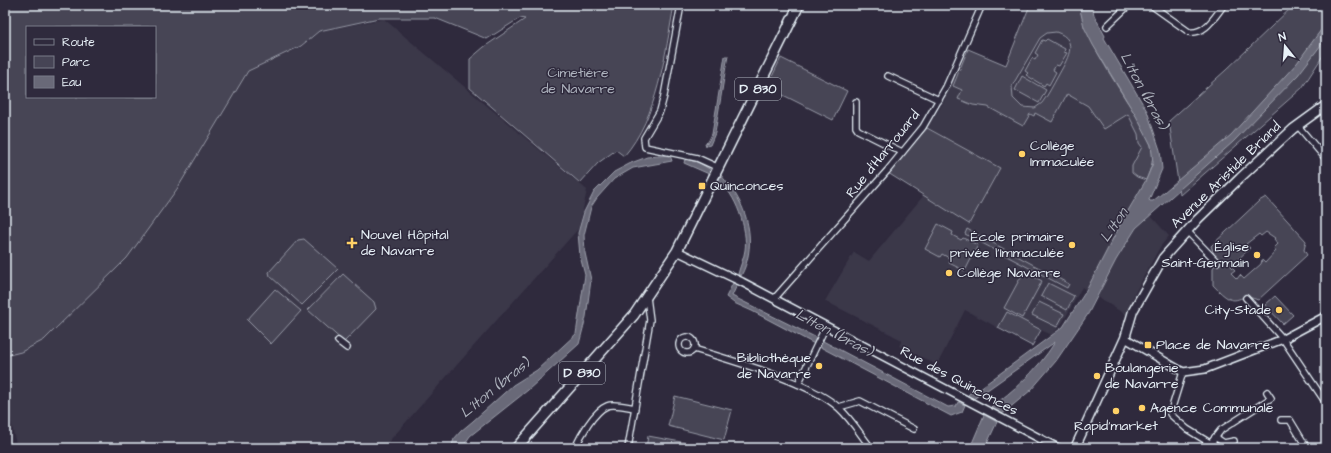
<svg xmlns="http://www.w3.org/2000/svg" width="1331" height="453" font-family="'Architects Daughter',sans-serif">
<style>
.built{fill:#3b3749}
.green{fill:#464455;stroke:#979aa6;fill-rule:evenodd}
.water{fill:#696978;stroke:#9c9fab}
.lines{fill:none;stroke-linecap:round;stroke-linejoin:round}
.minor-casing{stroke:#e8f1f8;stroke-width:8}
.tertiary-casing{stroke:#e8f1f8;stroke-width:10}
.secondary-casing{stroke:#e8f1f8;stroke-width:11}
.primary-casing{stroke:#e8f1f8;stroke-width:12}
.minor{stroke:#2f2a3d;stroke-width:5.5}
.tertiary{stroke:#2f2a3d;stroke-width:7}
.secondary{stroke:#2f2a3d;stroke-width:8}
.primary{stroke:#2f2a3d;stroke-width:9}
.poi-dot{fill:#ffd166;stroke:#2f2a3d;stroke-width:1.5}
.labels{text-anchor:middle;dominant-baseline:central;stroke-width:3;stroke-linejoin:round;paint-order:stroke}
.shield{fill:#2f2a3d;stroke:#b0b5c0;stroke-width:1}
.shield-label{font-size:13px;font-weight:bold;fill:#e8f1f8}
.park-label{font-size:14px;fill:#afb4bf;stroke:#2f2a3d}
.poi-label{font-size:14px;fill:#e8f1f8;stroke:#2f2a3d;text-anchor:start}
.street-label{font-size:14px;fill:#e8f1f8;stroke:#2f2a3d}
.water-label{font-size:15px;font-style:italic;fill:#afb4be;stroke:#2f2a3d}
</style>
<rect width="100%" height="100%" fill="#2f2a3d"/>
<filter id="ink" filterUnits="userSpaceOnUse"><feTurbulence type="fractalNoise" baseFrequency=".025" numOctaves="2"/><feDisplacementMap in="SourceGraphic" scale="8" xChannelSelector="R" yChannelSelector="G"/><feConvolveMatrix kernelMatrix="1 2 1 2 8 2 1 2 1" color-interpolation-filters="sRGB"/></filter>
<g filter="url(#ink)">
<g class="built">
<path d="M1030 5H1079L1093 45 1151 145 1146 180 1131 205 1150 215 1169 236 1160 247 1135 293 1126 315 1082 287 1063 322 1052 335 1041 330 1032 346 965 310 937 365 899 346 902 340 825 301 854 252 869 261 924 195 969 224 1000 168 927 128 943 103 953 78 994 94Z"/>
<path d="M384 19 587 190 579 228 383 448H17L5 398V356L21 352 127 258 177 189 248 71 301 47 320 31Z"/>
</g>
<g class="green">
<path d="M5 5H674C665 54 658 117 624 156L616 150 598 163 580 183 470 88V59L484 47 525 19 520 18 487 39 435 18H379L319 31 301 46 248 71 177 189 127 258 44 340 21 352 5 356ZM27 27H155V97H27Z"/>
<path d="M1030 5H1079C1087 40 1107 69 1126 100 1135 113 1146 130 1151 145 1155 158 1151 168 1146 180L1137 177 1132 173V166L1142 147 1139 143 1138 134 1128 114 1104 129 1088 106 1067 94 1052 122 1035 113 1034 116 1030 114 1023 126 988 107 973 105 958 99 962 90 953 86 968 49 1006 65ZM1056 32C1081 40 1066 61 1058 76 1053 85 1048 95 1042 103L1035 108 1022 107 1013 98 1012 86 1040 38 1047 33Z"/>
<path d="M1294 5H1326V51L1302 88 1180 195 1169 121 1226 70Z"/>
<path d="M1047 39 1065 49 1064 52 1067 53 1059 66 1056 65 1053 70 1056 72 1049 85 1046 83 1044 86 1026 75 1028 73 1025 71 1032 58 1035 60 1038 55 1035 53 1042 40 1045 41Z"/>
<path d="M781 58 847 91 833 120 767 87Z"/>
<path d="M1022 76 1046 90 1039 103 1015 90Z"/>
<path d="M927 128 1000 168 969 224 888 173Z"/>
<path d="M1266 197 1306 241 1304 250 1307 255 1258 300C1234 290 1240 314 1213 285V268L1217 262 1211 246 1259 201ZM1266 232 1275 238 1274 239 1278 244 1274 248 1276 251 1265 263 1262 260 1261 264 1244 279 1240 275 1237 279 1231 273 1235 270 1231 266 1250 248 1246 244 1259 234 1261 236Z"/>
<path d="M938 224 953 232 952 235 961 240 963 238 978 245 965 271 949 263 951 259 942 254 940 257 925 249Z"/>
<path d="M967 229 1069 284 1067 288 965 234Z"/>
<path d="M304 239 338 269 302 305 270 276 269 272 298 240Z"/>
<path d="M1024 271 1042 281 1022 318 1004 308Z"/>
<path d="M343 274 374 302 376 309 344 342 308 310Z"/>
<path d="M1048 283 1074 296 1067 310 1041 296Z"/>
<path d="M275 289 301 311 271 344 247 320Z"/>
<path d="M1275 296 1293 315 1283 324 1265 305Z"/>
<path d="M1039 302 1064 314 1057 327 1032 315Z"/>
<path d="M1007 312 1041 330 1032 346 998 328Z"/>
<path d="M675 396 732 410 724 440 668 426Z"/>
<path d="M648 436 714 448H646Z"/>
</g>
<g class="water">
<path d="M1079 5H1092L1094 15 1105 36 1104 38 1147 111 1160 150 1162 169 1149 200 1150 201H1153L1164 192 1231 135 1297 63 1326 23V36L1321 45 1298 75 1233 142 1136 228 1116 260 1088 314 1056 361 1031 390 1001 415 989 409C1014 390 1038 370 1055 342L983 393 973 399 966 397 971 392V389H979L1063 327 1086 291 1122 221 1146 180 1153 163 1151 145 1136 116 1093 45 1084 27Z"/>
<path d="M725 56H728L726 66 715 133 710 145 706 146 705 143 708 142 712 134Z"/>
<path d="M670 155 672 161 633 168 614 179 597 198 591 207 584 235 585 253 591 280 586 317 579 344 528 390 470 436 462 448H451L454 439 461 431 473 421 513 385 537 370 576 334 585 275 580 256 578 233 584 212 594 192 614 172 631 163 647 157Z"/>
<path d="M685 159 698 162 711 170 709 174 684 163Z"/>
<path d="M721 175C724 179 728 184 732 189 750 214 756 248 741 276L738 274C740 266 744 258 745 250 748 230 736 193 718 181Z"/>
<path d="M733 283 737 285 732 296 823 341 948 407 956 406 958 402 965 405 962 412 951 416 752 311 734 303 726 297Z"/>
<path d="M984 415 997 422 985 448H970Z"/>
</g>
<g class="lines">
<g class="minor-casing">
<g id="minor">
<path d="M681 5 664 96 660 111 644 138 645 147 697 158 719 168"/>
<path d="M1151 5 1189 32C1206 34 1214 17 1224 5"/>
<path d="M1107 26 1129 5"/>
<path d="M888 76 939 100"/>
<path d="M856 102V127L858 130 902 152"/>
<path d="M1298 126 1326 159"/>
<path d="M1187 231 1217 262"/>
<path d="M1246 298 1283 339 1326 403"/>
<path d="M774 299 887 171 923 127 946 87 982 5"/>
<circle cx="687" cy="345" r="8"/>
<path d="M338 341 347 348"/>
<path d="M694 349C732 361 811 382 839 408 850 418 859 432 868 444"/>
<path d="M1183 372 1170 414 1187 429 1218 448"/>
<path d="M798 384 826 326"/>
<path d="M839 407 860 401 914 429"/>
<path d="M1281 420H1290L1307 448"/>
<path d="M1215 437 1224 443 1234 441"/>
<path d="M1211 443 1221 430 1271 398 1267 392"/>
<path d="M575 448C580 437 594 411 607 406 614 403 627 407 635 408"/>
<path d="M628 448 650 320 647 297"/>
</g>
</g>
<g class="tertiary-casing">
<g id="tertiary">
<path d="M677 251 742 282 1058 448"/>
<path d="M1125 338 1183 372 1205 369 1283 339 1326 316"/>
</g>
</g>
<g class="secondary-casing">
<path id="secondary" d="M1075 448 1125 338 1133 311 1163 258 1198 219 1240 178 1293 129 1326 105"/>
</g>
<g class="primary-casing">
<path id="primary" d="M516 448 634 315 677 251 799 5"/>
</g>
<use href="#minor" class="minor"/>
<use href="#tertiary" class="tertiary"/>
<use href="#secondary" class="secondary"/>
<use href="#primary" class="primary"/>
</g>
</g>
<g class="poi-dot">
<circle cx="1022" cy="154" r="4"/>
<rect x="698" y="182" width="8" height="8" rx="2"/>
<path d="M350 237h4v4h4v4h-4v4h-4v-4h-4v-4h4z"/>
<circle cx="1072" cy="245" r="4"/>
<circle cx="1257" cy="255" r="4"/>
<circle cx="949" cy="273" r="4"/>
<circle cx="1279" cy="310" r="4"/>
<rect x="1144" y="341" width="8" height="8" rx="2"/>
<circle cx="819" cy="366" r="4"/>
<circle cx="1097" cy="376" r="4"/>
<circle cx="1142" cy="408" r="4"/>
<circle cx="1116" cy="411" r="4"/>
</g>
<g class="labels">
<g class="shield">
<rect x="735" y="78" width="46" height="22" rx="3"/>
<rect x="559" y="362" width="46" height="22" rx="3"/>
</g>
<g class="shield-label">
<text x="758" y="89">D 830</text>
<text x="582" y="373">D 830</text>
</g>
<g class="park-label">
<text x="578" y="73">Cimetière<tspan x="578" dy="16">de Navarre</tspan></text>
</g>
<g class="poi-label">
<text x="1030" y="146">Collège<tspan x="1030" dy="16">Immaculée</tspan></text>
<text x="710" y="186">Quinconces</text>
<text x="361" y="235">Nouvel Hôpital<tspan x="361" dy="16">de Navarre</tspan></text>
<text x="1064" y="237" text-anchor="end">École primaire<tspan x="1064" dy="16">privée l'Immaculée</tspan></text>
<text x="1249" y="247" text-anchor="end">Église<tspan x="1249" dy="16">Saint-Germain</tspan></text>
<text x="957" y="273">Collège Navarre</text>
<text x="1271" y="310" text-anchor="end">City-Stade</text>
<text x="1156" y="345">Place de Navarre</text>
<text x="811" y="358" text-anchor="end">Bibliothèque<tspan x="811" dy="16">de Navarre</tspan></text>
<text x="1105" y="368">Boulangerie<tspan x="1105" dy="16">de Navarre</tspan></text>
<text x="1150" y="408">Agence Communale</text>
<text x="1116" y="426" text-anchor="middle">Rapid'market</text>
</g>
<g class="street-label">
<text transform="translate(883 154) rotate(-51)">Rue d'Harrouard</text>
<text transform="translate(1226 175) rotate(-44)">Avenue Aristide Briand</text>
<text transform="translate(959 381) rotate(28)">Rue des Quinconces</text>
</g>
<g class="water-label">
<text transform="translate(1144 91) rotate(62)">L'Iton (bras)</text>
<text transform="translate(1114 225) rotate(-56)">L'Iton</text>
<text transform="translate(834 333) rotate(28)">L'Iton (bras)</text>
<text transform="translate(495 388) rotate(-39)">L'Iton (bras)</text>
</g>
</g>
<rect width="1331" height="453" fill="none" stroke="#2f2a3d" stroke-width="20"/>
<rect x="10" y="10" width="1311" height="433" fill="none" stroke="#e8f1f8" stroke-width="1.5" filter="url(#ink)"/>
<rect x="26" y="26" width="130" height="72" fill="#2f2a3d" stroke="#797a88"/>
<rect x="34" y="39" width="20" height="6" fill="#2f2a3d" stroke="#797a88"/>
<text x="62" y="46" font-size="12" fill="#e8f1f8">Route</text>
<rect x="34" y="56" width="20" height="12" fill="#464455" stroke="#797a88"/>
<text x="62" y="66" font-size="12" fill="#e8f1f8">Parc</text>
<rect x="34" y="76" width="20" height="12" fill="#696978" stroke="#797a88"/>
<text x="62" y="86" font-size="12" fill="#e8f1f8">Eau</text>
<g transform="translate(1285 46) rotate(343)" stroke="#2f2a3d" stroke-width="3" paint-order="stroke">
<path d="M0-3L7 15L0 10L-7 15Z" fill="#e8f1f8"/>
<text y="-6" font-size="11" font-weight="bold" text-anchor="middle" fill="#e8f1f8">N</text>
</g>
</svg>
